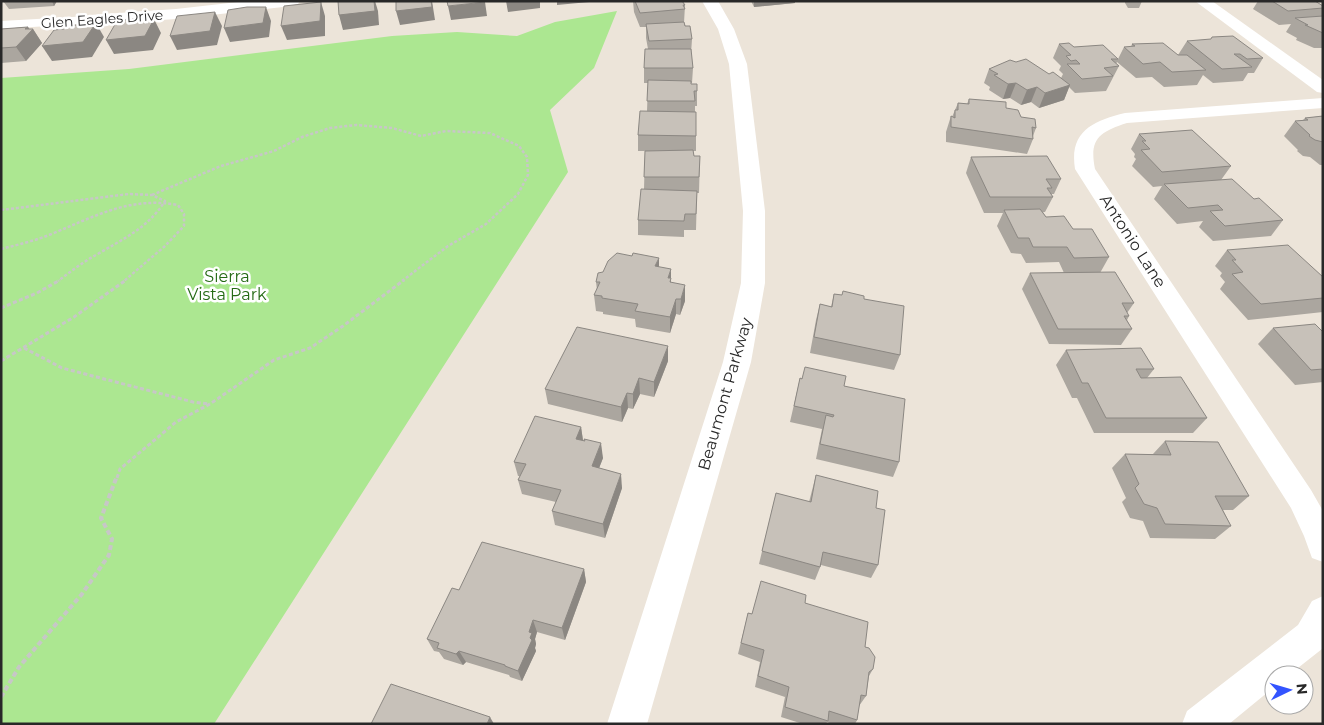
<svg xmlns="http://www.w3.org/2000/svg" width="1324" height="725" font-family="Montserrat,sans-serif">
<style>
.green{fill:#ace791}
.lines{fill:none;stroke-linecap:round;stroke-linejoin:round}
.path-far2{stroke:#c7c7c7;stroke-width:2.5;stroke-dasharray:3 2;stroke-linecap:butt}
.path-far1{stroke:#c7c7c7;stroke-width:3;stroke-dasharray:4 2.5;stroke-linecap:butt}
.path{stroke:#c7c7c7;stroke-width:4;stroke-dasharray:5 3;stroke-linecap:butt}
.minor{fill:#fff;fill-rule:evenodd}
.tertiary{fill:#fff;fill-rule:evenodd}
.wall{fill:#aba69f}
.shaded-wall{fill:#8b8782}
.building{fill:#c7c1b9;stroke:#8b8782}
.labels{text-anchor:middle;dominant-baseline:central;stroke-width:5;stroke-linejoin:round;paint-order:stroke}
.far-street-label{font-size:14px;fill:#282828;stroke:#fff}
.street-label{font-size:16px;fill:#282828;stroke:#fff}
.park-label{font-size:16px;fill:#246a14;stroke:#fff}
</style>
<rect width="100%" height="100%" fill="#ece4d9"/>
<path class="green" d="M617 11 594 68 550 110 568 172 214 724H1V78L129 69 392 36 457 32 517 36 555 22Z"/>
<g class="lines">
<g class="path-far2">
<path d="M152 195 221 166 274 151 302 137 330 128 356 125 392 128 421 136 446 131 490 133 519 146 527 157 528 175 518 194 486 224 448 246 402 281"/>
<path d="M1 210 129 194 152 195 165 201C148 228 123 239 96 255 83 262 70 272 58 281"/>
<path d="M1 249C17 245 34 241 49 235 94 217 129 196 178 205L184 214V226L165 246 124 281"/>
</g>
<g class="path-far1">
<path d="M1 308 37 293 60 280"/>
<path d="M24 348 62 368 193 402 210 404"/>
<path d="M1 361 74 317 126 280"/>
<path d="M117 478 120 469 176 422 210 404 274 360 310 348 343 326 404 280"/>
</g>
<path class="path" d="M1 697 19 667 82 594 109 555 112 539 101 518 117 476"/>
<g class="minor">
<path d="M1195 1H1212L1323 80V93L1317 92Z"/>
<path d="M90 16 95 17 97 20 95 23 1 29V21Z"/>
<path d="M1323 98V108L1127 123C1099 132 1089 139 1095 169L1311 490 1323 511V562L1312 558 1304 536 1291 508 1075 169C1069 131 1093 121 1125 113Z"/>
<path d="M1323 596 1322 649 1289 675H1274V687L1229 724H1182L1187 711 1298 625 1312 601Z"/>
</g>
<g class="tertiary">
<path d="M247 1H300L298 4 292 6 176 19 90 25 84 23 82 20 84 17 90 15 176 9Z"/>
<path d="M702 1H718L734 29 747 64 765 211V283L751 362 647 724H607L723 362 741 283 743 211 729 64 718 29Z"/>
</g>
</g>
<g class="wall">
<path d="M3 1H57L54 6 9 9Z"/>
<path d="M633 1H682L685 5 684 23 692 39 691 54 693 68 692 83H691V84H697V106H695V112L696 136V151H693L694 156H700L699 193H697L696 230H684V237L638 235V220L644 189 645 151H638V135L647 111 648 83H644V68L648 49 646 38V27H640L634 12Z"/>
<path d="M751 1H795V3L754 7Z"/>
<path d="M1125 1H1142L1139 8H1128L1125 3Z"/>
<path d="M1258 1H1315L1323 6V15L1322 16H1323V48H1314L1296 40 1297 38 1286 32 1291 24 1279 25 1253 9Z"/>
<path d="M28 27 29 29H33L42 43 26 61 1 63V29Z"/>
<path d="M1187 41 1263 58 1254 73H1248L1243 81 1213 83 1203 75 1197 85 1164 87 1152 77 1136 78 1117 62 1116 64 1119 66 1106 91 1075 93 1069 87 1064 100 1039 108 1031 102 1021 105 1010 98 1003 99 989 90 990 87 984 83 989 69 1049 74 1061 78 1063 74 1059 70 1061 66 1053 58 1059 44 1118 59 1124 47H1131L1132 44 1178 55Z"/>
<path d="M969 99 1006 108 1036 128 1033 136V139L1027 154 946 142V132L951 116 952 117 958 103 967 104Z"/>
<path d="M1323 116V165H1320L1310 157 1303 156 1297 151 1298 150 1284 136 1295 121 1303 120 1305 118Z"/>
<path d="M1139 134 1231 166 1221 180 1254 199 1283 220 1271 236 1213 241 1199 227 1203 221 1177 224 1154 199 1162 186 1153 187 1132 166 1136 159 1134 157 1135 154 1131 149Z"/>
<path d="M971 157 1061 179 1054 194H1051L1053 197 1045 212H1043L1046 217 1073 229 1109 257 1100 273 1134 303 1127 313 1129 316 1127 320 1132 329 1121 345 1049 344 1022 289 1030 273H1064L1059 262 1026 263 1021 254 1011 253 997 226 1003 213H984L966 173Z"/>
<path d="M1227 250 1323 277V312L1248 320 1220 289 1225 282 1220 276 1222 273 1215 266Z"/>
<path d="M659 267 671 282 685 301 680 315 676 314 670 333 636 327 635 319 603 314V312L596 311 594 295 597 290 596 282Z"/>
<path d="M834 294 864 299 900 355 894 370 810 353 816 320 820 304 831 307Z"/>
<path d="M1273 328 1323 332V382L1295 385 1258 344Z"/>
<path d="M1066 350 1154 369 1147 378 1207 418 1193 433H1094L1077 398H1072L1056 365Z"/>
<path d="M668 361 654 397 640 394 633 409 628 408 622 422 548 404 545 389Z"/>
<path d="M800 378 844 386 899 462 893 477 816 459 822 429 790 422Z"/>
<path d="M581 427 583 440 603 458 599 468 622 488 605 538 555 525 552 511 556 502 522 494 518 480 520 476H518L514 462Z"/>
<path d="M1165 441 1249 496 1233 510H1223L1231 526 1215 539 1150 538 1143 521 1130 518 1122 502 1126 498 1112 468 1125 454H1153Z"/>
<path d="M816 475 876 508 878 565 871 578 821 565 815 580 759 564 776 493 809 502Z"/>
<path d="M584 569 586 582 565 640 537 632 535 639 536 644 535 648 536 651 522 681 510 677 509 675 466 662 463 665 444 659 439 652 434 651 427 639 459 590Z"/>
<path d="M805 603 865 647 873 669 869 676 866 696 859 706 857 720 855 724H832L827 722 826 724H803L781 717 785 697 755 687 760 662 738 654 748 613 752 614Z"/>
</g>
<g class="shaded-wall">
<path d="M52 1H57L54 6Z"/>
<path d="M374 1H375L378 11 379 25 343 30 339 15Z"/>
<path d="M432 1 435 20 400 25 396 11Z"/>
<path d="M506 1H540V8L508 12Z"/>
<path d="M557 1H589V2L557 5Z"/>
<path d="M754 1H795V3L754 7Z"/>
<path d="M321 2 325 16V36L287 40 281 26Z"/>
<path d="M485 2 487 16 451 20 448 6Z"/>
<path d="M266 7 271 21 269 37 230 42 224 28Z"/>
<path d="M215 12 222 26 217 45 177 50 170 36Z"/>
<path d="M148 17 151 24 154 19 161 33 153 50 114 54 106 40 147 19Z"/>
<path d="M96 23 104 37 92 57 52 61 42 46Z"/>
<path d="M28 27 31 31 33 29 42 43 26 61 16 47 25 29Z"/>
<path d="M1016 83 1010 98 1003 99 1008 84Z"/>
<path d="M1070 85 1064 100 1039 108 1045 93Z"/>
<path d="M1037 87 1031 102 1021 105 1027 90Z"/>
<path d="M659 258V273L655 266Z"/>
<path d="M671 269V294L668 278Z"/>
<path d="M685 285V301L680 315 681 299Z"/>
<path d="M676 299V314L670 333V317Z"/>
<path d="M668 346V361L654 397V382Z"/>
<path d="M639 378 640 394 633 409V394Z"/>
<path d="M627 393 628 408 622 422 621 407Z"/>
<path d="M581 427 583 441 576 439Z"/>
<path d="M601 443 603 458 594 481 592 466Z"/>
<path d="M621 474 622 488 605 538 603 524Z"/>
<path d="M584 569 586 582 565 640 562 628Z"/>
<path d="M533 620 537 632 535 639 536 644 535 648 536 651 522 681 518 671 529 632Z"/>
<path d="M459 651 466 662 463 665 456 654Z"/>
<path d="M490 717 494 724H487Z"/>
</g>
<g class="building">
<path d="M338 1H374L375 11 339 15Z"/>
<path d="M396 1H431L432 7 396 11Z"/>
<path d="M447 1H484L485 2 448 6Z"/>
<path d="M635 1H682L685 5H683L685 9 640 13Z"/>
<path d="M1272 1H1315L1323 6V8L1288 11Z"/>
<path d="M321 2 320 21 281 26 284 6Z"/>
<path d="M247 7H266L263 23 224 28 228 10Z"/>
<path d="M215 12 210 31 170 36 177 16Z"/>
<path d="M1323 16V33L1305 25H1308L1295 18Z"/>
<path d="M148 17 147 19H154L145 36 106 40 117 21Z"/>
<path d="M684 22 685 26H690L692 39 649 41 646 24Z"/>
<path d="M96 23 83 42 42 46 54 30 64 29 66 26Z"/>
<path d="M28 27 25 29H33L16 47 1 48V29Z"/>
<path d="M1233 36 1263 58 1247 59 1240 54H1234L1252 67 1222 69 1187 41 1211 39 1212 37Z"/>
<path d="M1069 43 1074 47 1103 45 1118 59H1111L1119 66 1104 68 1113 76 1082 79 1067 64H1080L1076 60 1071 61 1066 56 1071 55 1059 44Z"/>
<path d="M1163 43 1178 55H1187L1206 70 1172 72 1160 62 1143 64 1124 47 1135 46 1132 44Z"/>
<path d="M645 49H691L693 68H644Z"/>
<path d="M1026 59 1049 74 1053 72 1070 85 1045 93 1037 87 1027 90 1016 83 1008 84 994 75 998 74 989 69 1010 60 1016 62Z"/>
<path d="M648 80 691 81V84H697V91H694L695 101H647Z"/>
<path d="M969 99 1006 102V108L1018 110 1021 117 1035 119 1036 128 1032 127 1033 139 951 127V116L955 118V110H958V103L969 104Z"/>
<path d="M640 111 696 112V136L638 135Z"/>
<path d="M1323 116V142L1315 140 1309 136 1310 135 1295 121 1308 120 1305 118Z"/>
<path d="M1192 130 1231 166 1162 172 1141 150 1150 149 1142 141H1146L1139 134Z"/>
<path d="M693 150 694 156H700L699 177H644L645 151Z"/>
<path d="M1047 156 1061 179H1046L1052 188H1047L1053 197H990L971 157Z"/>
<path d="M1232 179 1254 199 1259 198 1283 220 1225 226 1210 211 1223 210 1218 205 1188 208 1164 184Z"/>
<path d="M641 189 697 191 696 214H685L684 221 638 220Z"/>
<path d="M1040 209 1046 217 1064 216 1073 229H1092L1109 257 1074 258 1067 247H1033L1029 238H1018L1004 210Z"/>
<path d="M1288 245 1323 277V298L1261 304 1232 274 1243 272 1232 260H1236L1227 250Z"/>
<path d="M617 253 632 256 633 253 659 258 655 266 671 269 668 278H671L670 282 685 285 681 299H676L670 317 635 311 638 304 602 298V296L594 295 600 282H596L598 273 603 272 608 261Z"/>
<path d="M1115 272 1134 303H1122L1129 316H1124L1132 329H1058L1030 273Z"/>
<path d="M843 291 864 296V299L904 306 900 355 814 337 820 304 832 307 834 294 842 295Z"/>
<path d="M1315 324 1323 332V369L1311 370 1273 328Z"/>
<path d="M577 327 668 346 654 382 639 378 633 394 627 393 621 407 545 389Z"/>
<path d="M1141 348 1154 369H1136L1141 378 1181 377 1207 418H1106L1088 383H1082L1066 350Z"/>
<path d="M805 367 846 376 844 386 905 399 899 462 820 444 826 415 833 417 834 415 794 406 800 378 802 379Z"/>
<path d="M535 416 581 427 576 439 585 441 584 439 601 443 592 466 621 474 603 524 552 511 561 490 518 480 526 464 514 462Z"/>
<path d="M1165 441 1218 442 1249 496H1215L1231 526 1165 524 1157 508 1144 504 1135 488 1139 484 1125 454 1171 455Z"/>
<path d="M816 475 878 491 876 508 885 510 878 565 823 552 820 567 762 551 776 493 811 502Z"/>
<path d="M482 542 584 569 562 628 533 620 529 632 532 633 530 638 532 640 518 671 505 666V665L459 651 456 654 437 648 439 643 427 639 452 588 459 590Z"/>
<path d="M761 581 806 595 805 603 868 622 865 647 869 648 875 657 873 669 869 672 866 696 861 695 857 720 829 711 828 721 785 707 789 687 758 676 764 650 741 643 748 613 752 614Z"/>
<path d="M391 684 490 717 487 724H371Z"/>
</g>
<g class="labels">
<g class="far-street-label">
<text transform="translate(102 19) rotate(-4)">Glen Eagles Drive</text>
</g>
<g class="street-label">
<text transform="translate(1133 241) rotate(57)">Antonio Lane</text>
<text transform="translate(725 394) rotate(-74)">Beaumont Parkway</text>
</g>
<g class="park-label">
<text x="227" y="276">Sierra<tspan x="227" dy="18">Vista Park</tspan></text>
</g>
</g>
<rect width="1324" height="725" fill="none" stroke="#282828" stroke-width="5"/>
<g transform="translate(1289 690) rotate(85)"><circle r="24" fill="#ffffff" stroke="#a9a9a9"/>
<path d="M0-4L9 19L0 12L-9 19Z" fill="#3354ff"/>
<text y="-8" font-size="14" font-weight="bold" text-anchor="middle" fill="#282828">N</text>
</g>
</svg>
